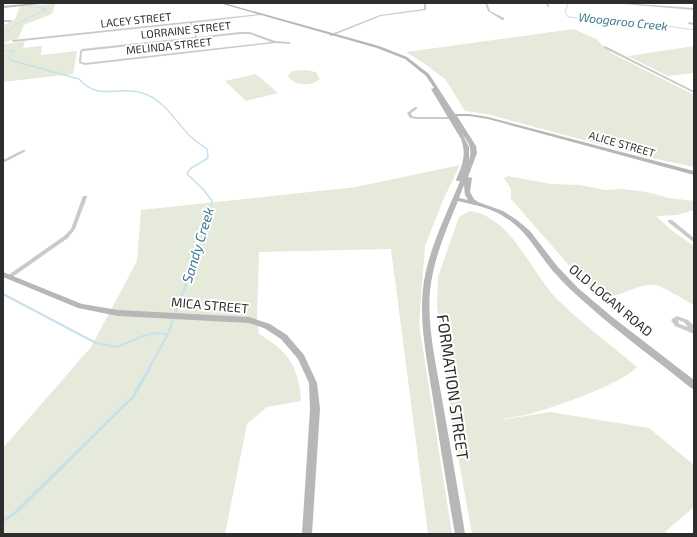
<svg xmlns="http://www.w3.org/2000/svg" width="697" height="537" font-family="'Exo 2',sans-serif">
	<style>
		.green { fill: #e5eada }
		.lines { fill: none; stroke-linecap: round; stroke-linejoin: round }
		.stream-far3 { stroke: #c6e1eb; stroke-width: 1 }
		.stream-far2 { stroke: #c6e1eb; stroke-width: 1.5 }
		.stream-far1 { stroke: #c6e1eb; stroke-width: 2 }
		.stream { stroke: #c6e1eb; stroke-width: 3 }
		.street { fill: #cacaca; fill-rule: evenodd }
		.secondary { fill: #b7b7b7; fill-rule: evenodd }
		.labels { text-anchor: middle; stroke-width: 4; stroke-linejoin: round; paint-order: stroke }
		.far-street-label { font-size: 11px; fill: #2d2d2d; stroke: #fff }
		.far-water-label { font-size: 12px; font-style: italic; fill: #3c798e; stroke: #fff }
		.street-label { font-size: 13px; fill: #2d2d2d; stroke: #fff }
		.water-label { font-size: 14px; font-style: italic; fill: #3c798e; stroke: #fff }
		.near-street-label { font-size: 16px; fill: #2d2d2d; stroke: #fff }
	</style>
	<rect width="100%" height="100%" fill="#fff"/>
	<g class="green">
		<polygon points="55,4 52,14 24,25 18,39 4,42 6,44 25,41 23,48 42,46 41,55 77,51 73,74 3,82 3,26 15,19 20,6"/>
		<polygon points="574,29 596,39 611,53 694,95 694,167 647,157 487,114 465,111 445,79 422,62 406,52"/>
		<polygon points="694,46 694,73 668,76 628,56"/>
		<path d="M304 70 316 72 320 79C312 87 294 86 288 76L292 71Z"/>
		<polygon points="256,74 278,93 246,101 225,81"/>
		<path d="M460 165 444 198 425 246 419 324 452 534H428L391 249 259 252 257 317 259 334C288 351 299 367 301 401L267 407 247 424 225 534H3V448L91 347 137 261 141 210 356 187Z"/>
		<path d="M508 176 551 184 580 185 605 190 622 189 647 192 669 198 694 201V210L677 215 656 216 671 230 694 246V305C686 301 663 286 655 285 635 282 615 304 594 294L511 199V189L504 178Z"/>
		<path d="M470 211C512 217 530 272 558 300 582 324 611 345 637 367 620 385 550 409 525 415 517 417 508 417 501 420L550 412 649 428 694 465V507L666 531V534H472L453 428 437 306 438 277 459 217Z"/>
	</g>
	<g class="lines">
		<g class="stream-far3">
			<polyline points="568,3 565,12 568,17 606,21 635,21 694,30"/>
			<polyline points="652,3 665,3"/>
			<polyline points="3,38 16,24 47,9 28,6"/>
			<polyline points="3,51 15,51 8,58 11,61"/>
		</g>
		<path class="stream-far2" d="M10 60 79 79C99 102 118 85 142 93 164 99 175 121 190 136 195 141 201 145 207 149L208 158 190 169 187 174 203 189 212 201 201 240"/>
		<g class="stream-far1">
			<polyline points="3,294 96,343 117,347 143,336 156,333 168,334"/>
			<polyline points="148,370 168,334 202,239"/>
		</g>
		<polyline class="stream" points="3,521 15,513 133,397 149,369"/>
		<g class="street">
			<polygon points="424,3 426,3 426,10 381,16 331,36 329,35 380,15 424,9"/>
			<polygon points="485,3 487,3 490,11 504,18 504,20 502,20 488,11"/>
			<polygon points="545,3 547,3 550,7 548,7"/>
			<polygon points="624,3 694,8 694,10 623,4"/>
			<path d="M260 14 261 15 192 23 197 37 240 32H250L275 41 289 42H290V44L275 43 85 65 79 63 80 51 82 49 195 37 190 23 13 42 12 41 13 40ZM240 34H250L271 42 85 63 81 62 82 51H84Z"/>
			<polygon points="3,20 11,20 12,21 11,22 3,22"/>
			<polygon points="689,22 694,23 694,25 688,24"/>
			<polygon points="605,46 694,91 694,93 604,48 604,46"/>
			<polygon points="415,107 418,108 411,113 412,116 416,117 450,117 452,118 450,119 416,119 410,118 407,113"/>
			<polygon points="23,150 24,150 26,151 3,163 3,160"/>
			<polygon points="83,196 87,196 87,197 75,229 68,238 11,278 7,278 6,277 7,276 64,236 71,229"/>
			<polygon points="668,220 672,220 694,238 694,241 692,241 668,222"/>
			<path d="M677 316 688 320 694 326V334L675 326 671 320 672 319ZM678 320 684 322 688 327 679 324Z"/>
		</g>
		<g class="secondary">
			<polygon points="37,3 50,3 3,8 3,6"/>
			<path d="M219 3H224L379 46 407 57 429 74 455 114H469L488 117 694 171V175L488 119 469 116H457L476 146 477 153 468 177 472 178 470 192 474 199 478 202 503 211 517 220 530 231 557 266 578 288 611 316 694 380V389L691 388C657 360 621 335 589 306 576 295 563 283 552 270 537 252 527 231 506 218 492 208 475 205 458 201 446 230 433 260 430 291 427 327 436 364 442 399 450 444 458 489 465 534H455C447 489 440 444 433 399 427 360 418 320 424 281 430 246 447 213 460 181H457L456 180C462 165 467 156 461 139L431 89 434 88 426 76 405 59 377 48ZM462 133C468 143 473 147 469 160V147ZM464 185 465 195 468 200 459 198Z"/>
			<polygon points="3,272 82,304 118,310 249,317 270,324 287,335 304,355 317,383 320,409 312,534 302,534 310,409 309,383 298,359 281,339 264,328 249,323 118,316 78,308 3,277"/>
		</g>
	</g>
	<g class="labels">
		<g class="far-street-label">
			<text transform="translate(136 20) rotate(-6)" y="4">LACEY STREET</text>
			<text transform="translate(186 30) rotate(-6)" y="4">LORRAINE STREET</text>
			<text transform="translate(169 46) rotate(-6)" y="4">MELINDA STREET</text>
			<text transform="translate(622 144) rotate(16)" y="4">ALICE STREET</text>
		</g>
		<g class="far-water-label">
			<text transform="translate(623 22) rotate(6)" y="4">Woogaroo Creek</text>
		</g>
		<g class="street-label">
			<text transform="translate(611 300) rotate(40)" y="5">OLD LOGAN ROAD</text>
			<text transform="translate(210 305) rotate(5)" y="5">MICA STREET</text>
		</g>
		<g class="water-label">
			<text transform="translate(198 245) rotate(-73)" y="5">Sandy Creek</text>
		</g>
		<g class="near-street-label">
			<text transform="translate(453 387) rotate(82)" y="6">FORMATION STREET</text>
		</g>
	</g>
	<rect width="697" height="537" fill="none" stroke="#2d2d2d" stroke-width="8"/>
</svg>
